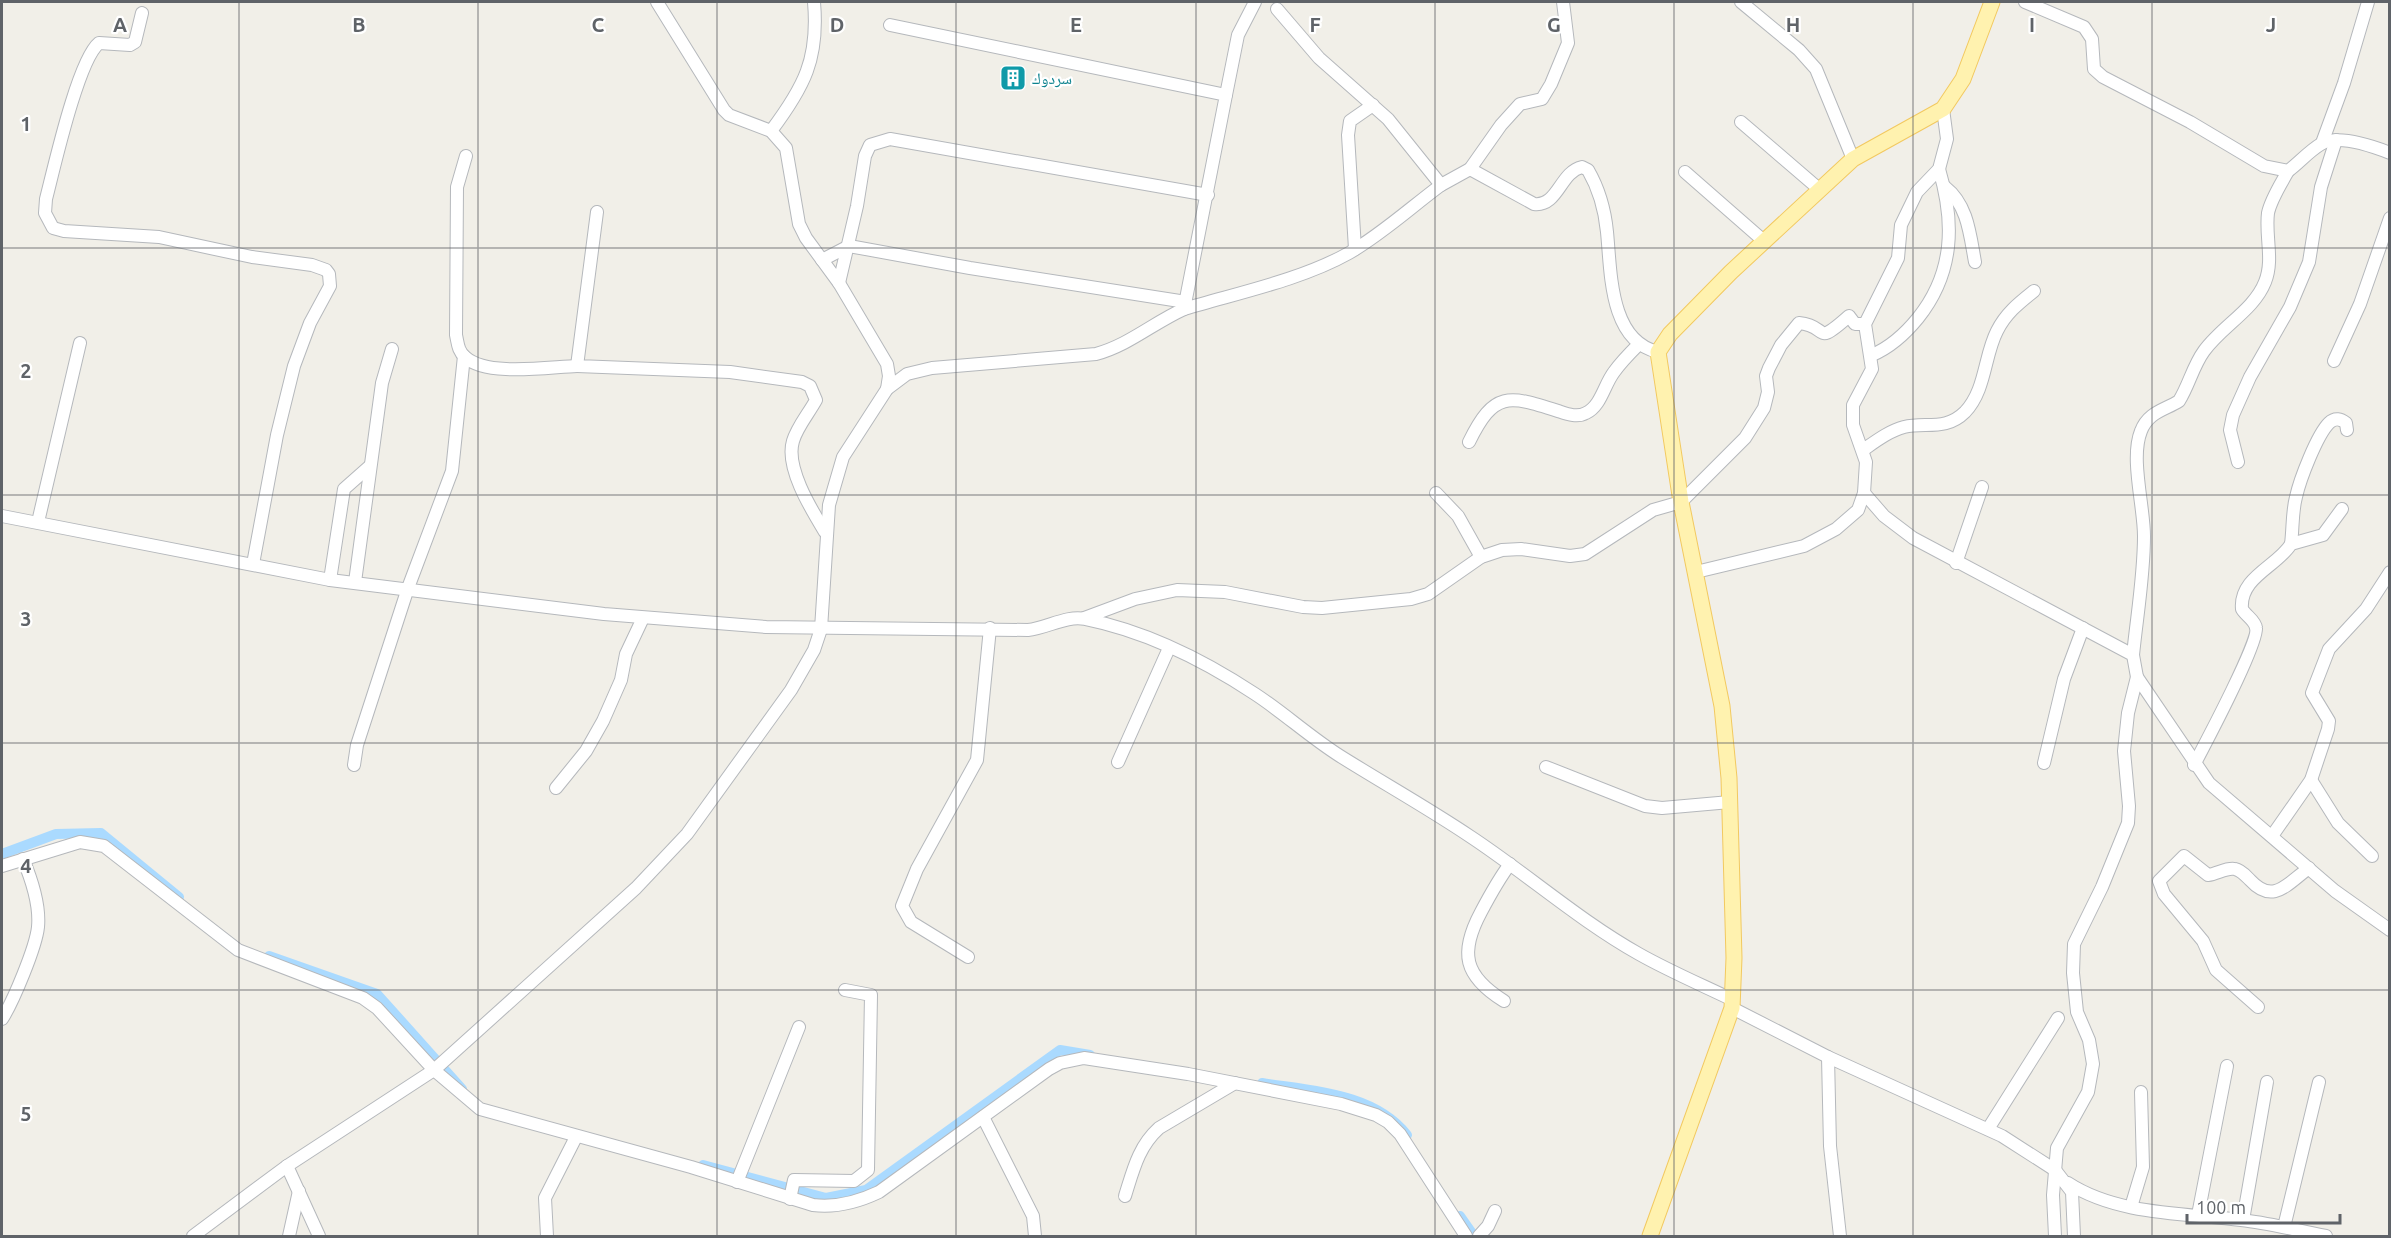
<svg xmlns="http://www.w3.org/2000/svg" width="2391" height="1238" font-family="Ubuntu,'Noto Naskh Arabic',sans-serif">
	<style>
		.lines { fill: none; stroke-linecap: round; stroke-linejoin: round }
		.canal { stroke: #aadaff; stroke-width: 10 }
		.minor-casing { stroke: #b5b8bc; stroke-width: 14 }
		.major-casing { stroke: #f2c960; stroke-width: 17 }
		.minor { stroke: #fff; stroke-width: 12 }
		.major { stroke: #fff2af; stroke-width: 15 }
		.grid { fill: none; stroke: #5f6368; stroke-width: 1.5; stroke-opacity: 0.55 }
		.labels { text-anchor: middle; stroke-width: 4.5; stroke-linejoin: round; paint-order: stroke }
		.culture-label { font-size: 16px; fill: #0d838f; stroke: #fff; text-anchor: start }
		.grid-label { font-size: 20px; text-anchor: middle; font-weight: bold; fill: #5f6368; stroke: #fff; stroke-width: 4.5; stroke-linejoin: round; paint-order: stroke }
	</style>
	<rect width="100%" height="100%" fill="#f1efe8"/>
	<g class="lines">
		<g class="canal">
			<polyline points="2,854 56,834 101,833 179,897"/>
			<polyline points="269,956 377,994 462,1089"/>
			<path d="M1262 1083C1312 1091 1374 1093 1407 1135"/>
			<polyline points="703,1165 826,1198 866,1190 1060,1050 1090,1055"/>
			<polyline points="1460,1216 1474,1236"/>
		</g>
		<defs>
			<g id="minor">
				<polyline points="657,2 724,110 729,115 771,131 786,148 799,224 806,238 839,283 887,364 889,376 887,389"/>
				<polyline points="1741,2 1799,50 1816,69 1853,159"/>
				<path d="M2025 2 2084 27 2092 39 2094 69 2103 77 2190 122 2264 166 2288 171C2299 163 2309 151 2321 144 2338 134 2372 146 2390 153"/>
				<path d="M1277 9 1319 58 1388 119 1441 185 1470 169 1534 204C1558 207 1560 172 1582 167L1588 170C1599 189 1605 211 1607 232 1611 271 1609 341 1658 352"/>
				<path d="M142 13 135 42 130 45 99 43C78 60 54 168 46 199L45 213 53 228 64 231 159 237 252 257 312 265 326 270 329 274 330 286 310 323 294 366 277 435 253 564"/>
				<polyline points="1226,95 1238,35 1255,2"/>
				<polyline points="1741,122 1819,189"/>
				<path d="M771 131C804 87 819 59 814 2"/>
				<polyline points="2322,143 2344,83 2368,2"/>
				<path d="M466 156 457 187 456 335C458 344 458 351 465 357 487 377 548 367 577 366"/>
				<polyline points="1470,169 1501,125 1520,104 1542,99 1551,84 1568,43 1563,2"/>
				<polyline points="1685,172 1765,242"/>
				<path d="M1945 187C1968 205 1970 235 1975 262"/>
				<path d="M597 212 577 366 730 372 802 382 810 386 816 400C809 413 797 427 793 441 785 467 811 509 825 532"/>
				<polyline points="1355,249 1348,135 1350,121 1373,105"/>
				<polyline points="822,260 849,246 970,268 1186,302"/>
				<polyline points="839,283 857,206 865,156 870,145 890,139 1208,195"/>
				<path d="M1184 309C1237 293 1301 280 1349 253 1382 234 1410 208 1441 185"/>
				<path d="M1872 355C1891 347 1905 334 1918 318 1954 273 1955 223 1939 169"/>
				<polyline points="2334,361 2360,304 2390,218"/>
				<path d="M1469 442C1494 391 1508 395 1558 411 1567 414 1577 418 1586 413 1601 406 1604 385 1614 372 1621 362 1630 353 1639 344"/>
				<path d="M1863 450C1876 441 1889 431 1904 427 1926 422 1946 431 1965 412 1986 390 1984 356 1997 331 2006 313 2019 303 2034 291"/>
				<polyline points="2238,462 2230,430 2233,415 2250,377 2290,307 2309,262 2321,187 2336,140"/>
				<polyline points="1436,493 1458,516 1481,557"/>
				<polyline points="1864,493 1884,516 1913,538 2133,655 2137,677"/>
				<path d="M2 516 330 580 604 614 766 627 1028 630C1047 628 1067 615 1085 619 1145 631 1205 661 1255 694 1284 713 1310 737 1340 756 1383 783 1428 808 1471 837 1527 874 1580 921 1639 954 1669 971 1702 985 1733 1000"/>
				<polyline points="38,522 80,343"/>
				<path d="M2291 544C2293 529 2292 512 2296 497 2300 479 2317 435 2329 423 2335 417 2341 419 2346 423L2347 430"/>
				<polyline points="1956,563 1982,487"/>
				<polyline points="1696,572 1804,546 1836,529 1858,510 1864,493 1866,462 1853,425 1853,405 1872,369 1865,324 1898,258 1901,225 1917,192 1939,169 1947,139 1943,109"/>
				<polyline points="330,580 344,489 370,466"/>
				<polyline points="355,582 382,383 392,349"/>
				<path d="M1084 618 1135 599 1177 590 1225 592 1303 607 1322 608 1411 599 1428 594 1481 557 1502 550 1521 549 1570 556 1585 554 1653 510 1681 502 1745 438 1764 408 1768 392 1766 376 1769 368 1781 345 1799 323C1830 326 1813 348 1849 316L1855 324H1865"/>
				<path d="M2133 655C2137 615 2144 576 2144 536 2144 506 2130 458 2141 431 2148 412 2165 410 2179 401 2189 385 2193 366 2204 351 2222 326 2254 310 2265 282 2274 260 2265 236 2268 213 2271 199 2281 184 2288 171"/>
				<polyline points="1118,762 1169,648"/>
				<polyline points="2044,763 2064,679 2083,628"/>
				<polyline points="354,765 357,745 408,588 452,471 464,356"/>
				<path d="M2194 765C2204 746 2260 641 2256 628 2255 620 2246 616 2242 609 2239 577 2278 566 2291 544L2323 535 2342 509"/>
				<polyline points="1546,767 1645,806 1662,808 1730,802"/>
				<polyline points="2311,780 2338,823 2372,856"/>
				<polyline points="556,788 586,751 603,721 621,680 626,654 643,618"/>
				<polyline points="2272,836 2311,780 2328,729 2329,721 2312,693 2329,649 2366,609 2390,572"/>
				<path d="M2 866 80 842 104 846 238 950 363 998 377 1008 434 1070 480 1109 691 1167 813 1205C837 1208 858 1202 879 1192L1049 1069 1060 1063 1084 1058 1188 1074 1341 1104 1376 1115 1388 1122 1400 1134 1466 1236"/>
				<polyline points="968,957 911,922 902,906 917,869 977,760 990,628"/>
				<path d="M1504 1001C1464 976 1459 953 1481 912 1490 895 1498 880 1510 864"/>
				<path d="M2258 1007 2216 970 2203 941 2164 894 2159 881 2184 856 2208 875C2217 874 2227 867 2235 869 2241 870 2246 876 2250 880 2273 905 2287 884 2309 868"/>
				<polyline points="1732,1008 1828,1057 2002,1136 2055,1170 2072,1192 2074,1236"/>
				<path d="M2 1019C13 1002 36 947 38 927 40 906 31 878 23 859"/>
				<polyline points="1828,1057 1830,1146 1840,1236"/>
				<polyline points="983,1117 1033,1216 1035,1236"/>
				<polyline points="1988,1129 2058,1018"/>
				<polyline points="287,1166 319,1236"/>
				<polyline points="737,1182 799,1027"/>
				<path d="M2068 1183C2117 1215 2184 1213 2241 1220 2270 1223 2298 1231 2326 1236"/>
				<path d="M1125 1196C1133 1171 1138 1147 1159 1128L1235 1083"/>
				<polyline points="790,1199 794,1180 854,1181 868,1170 871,995 845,990"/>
				<polyline points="2131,1207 2143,1167 2141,1092"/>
				<polyline points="2198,1215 2227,1066"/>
				<polyline points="2243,1220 2267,1082"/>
				<polyline points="2284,1227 2319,1082"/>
				<path d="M193 1236 287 1166 434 1070 636 888 687 834 791 690 814 650 821 629 829 505 843 457 887 389 907 374 932 368 1096 354C1129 345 1153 323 1184 309L1226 95 890 25"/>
				<polyline points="289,1236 299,1191"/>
				<polyline points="547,1236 545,1198 576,1137"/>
				<polyline points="1479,1236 1488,1226 1495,1211"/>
				<polyline points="2055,1236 2053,1195 2057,1148 2088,1092 2093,1064 2089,1040 2077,1012 2073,973 2074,944 2102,887 2128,823 2129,806 2124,751 2128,713 2137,677 2209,783 2335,891 2390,930"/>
			</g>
			<polyline id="major" points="1650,1236 1732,1008 1734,958 1729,778 1722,706 1681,502 1658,352 1670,334 1731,272 1853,159 1943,109 1963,79 1992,2"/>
		</defs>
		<use href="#minor" class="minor-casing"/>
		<use href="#major" class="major-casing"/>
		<use href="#minor" class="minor"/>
		<use href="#major" class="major"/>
	</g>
	<path class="grid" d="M239 2V1236M478 2V1236M717 2V1236M956 2V1236M1196 2V1236M1435 2V1236M1674 2V1236M1913 2V1236M2152 2V1236M2 248H2390M2 495H2390M2 743H2390M2 990H2390"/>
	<defs>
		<symbol id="building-square" viewBox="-11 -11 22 22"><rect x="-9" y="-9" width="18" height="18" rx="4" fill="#0f9aa8" stroke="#fff"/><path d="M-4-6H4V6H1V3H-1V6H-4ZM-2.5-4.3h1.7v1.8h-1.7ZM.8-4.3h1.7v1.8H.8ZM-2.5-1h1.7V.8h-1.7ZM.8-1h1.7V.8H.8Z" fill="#fff"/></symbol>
	</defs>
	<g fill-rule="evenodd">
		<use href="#building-square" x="998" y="63" width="30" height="30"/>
	</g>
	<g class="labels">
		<g class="culture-label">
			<text x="1032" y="84">سردوك</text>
		</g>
	</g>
	<g class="grid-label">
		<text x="120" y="32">A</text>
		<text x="359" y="32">B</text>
		<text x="598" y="32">C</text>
		<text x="837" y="32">D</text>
		<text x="1076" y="32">E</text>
		<text x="1315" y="32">F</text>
		<text x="1554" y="32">G</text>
		<text x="1793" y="32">H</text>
		<text x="2032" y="32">I</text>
		<text x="2271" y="32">J</text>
		<text x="26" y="131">1</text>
		<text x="26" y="378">2</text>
		<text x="26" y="626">3</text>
		<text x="26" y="873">4</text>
		<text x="26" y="1121">5</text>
	</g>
	<rect width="2391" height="1238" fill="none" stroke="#5f6368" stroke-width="6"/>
	<path d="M2187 1214v9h153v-9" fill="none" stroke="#5f6368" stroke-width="3"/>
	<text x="2196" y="1214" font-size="18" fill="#5f6368" stroke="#ffffff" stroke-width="4.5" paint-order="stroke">100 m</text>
</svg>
